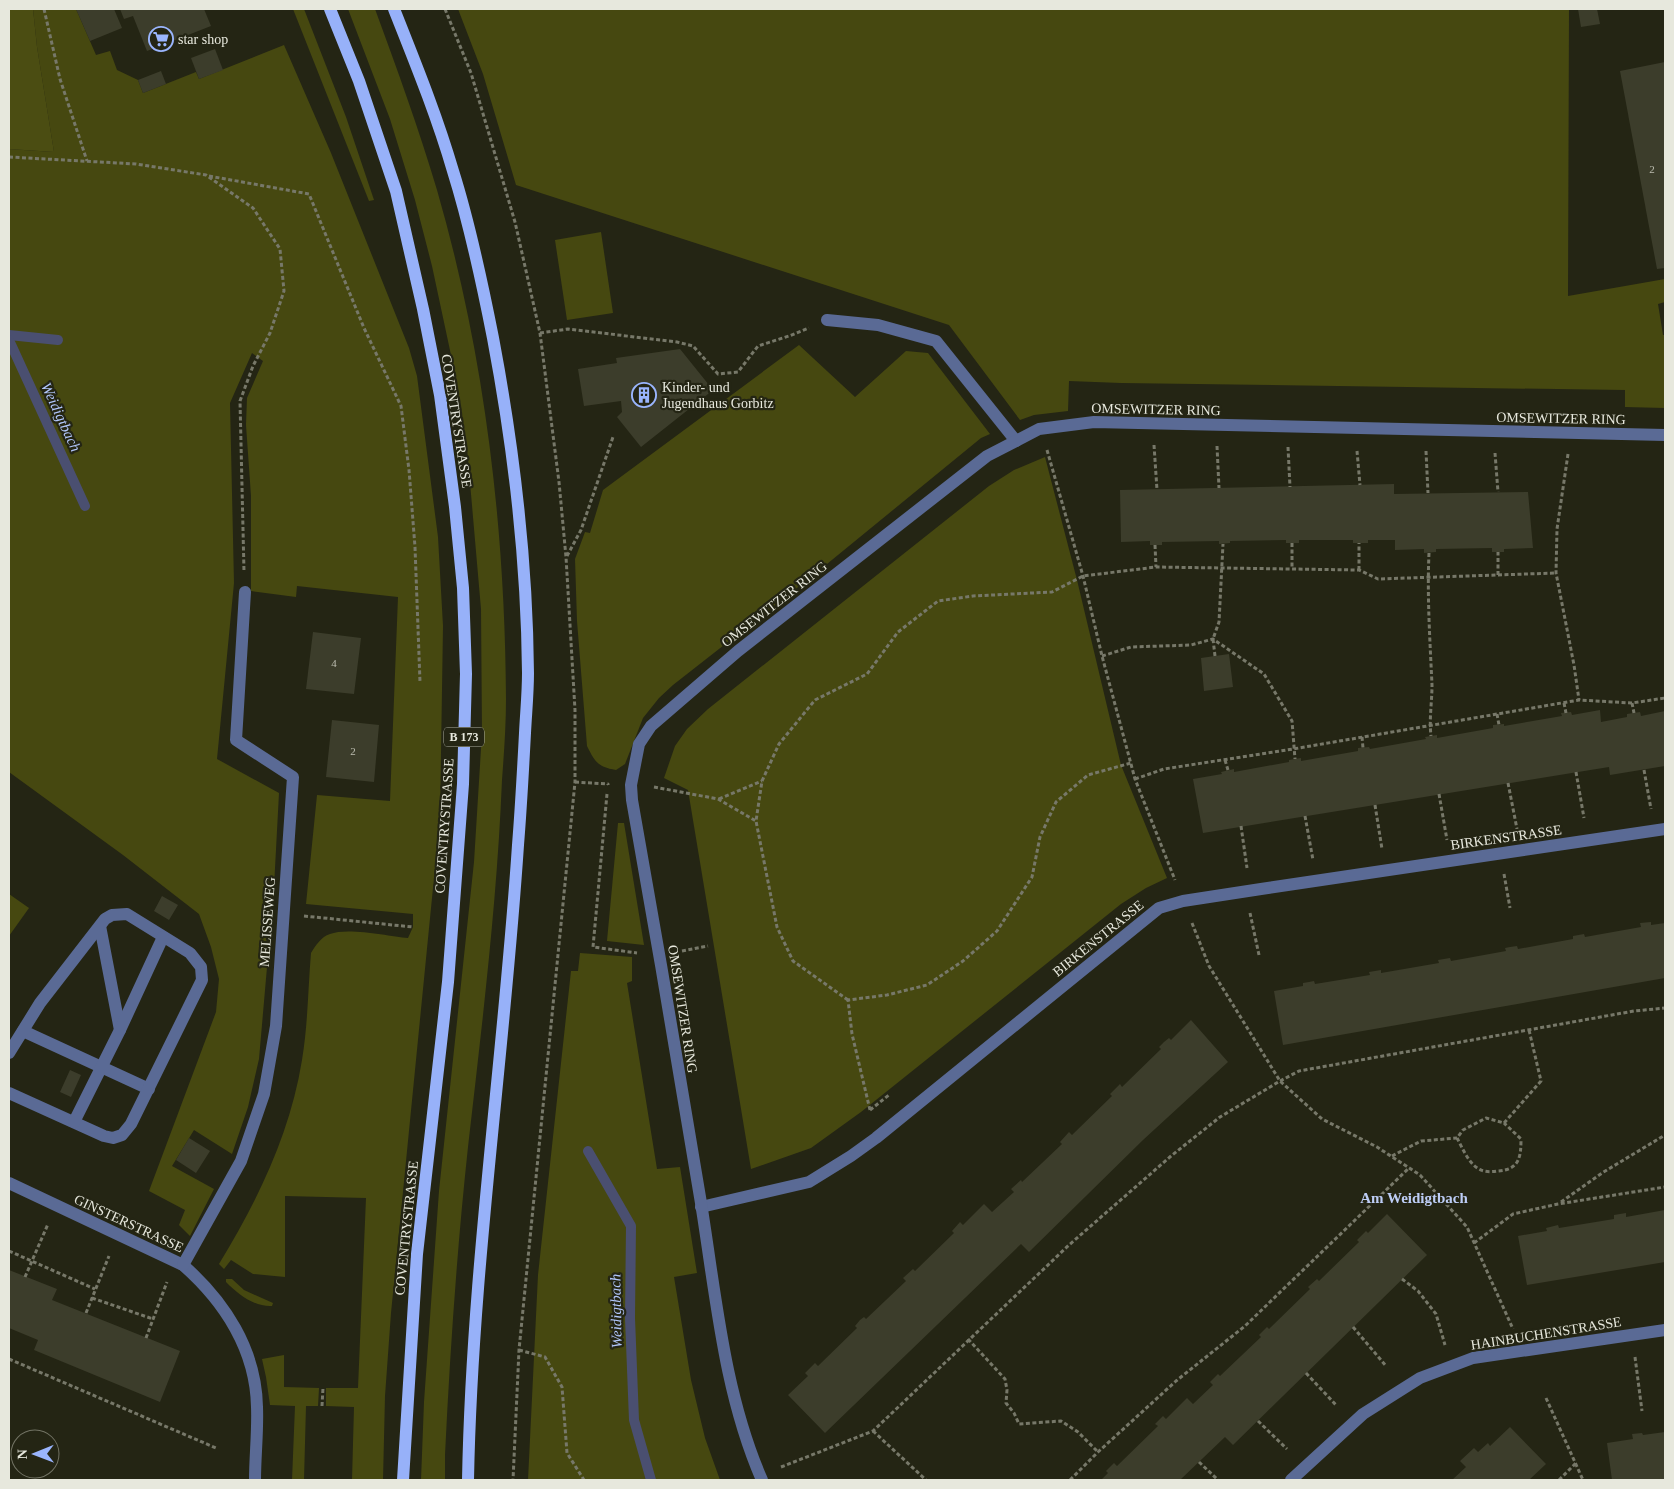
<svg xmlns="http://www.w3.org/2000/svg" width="1674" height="1489" font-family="'Times New Roman',serif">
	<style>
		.green { fill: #464810 }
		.forest { fill: #4b4d12 }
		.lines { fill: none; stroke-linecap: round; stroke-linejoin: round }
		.stream { stroke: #4a4f70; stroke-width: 10 }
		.building { fill: #3c3d2b }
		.path { stroke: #777869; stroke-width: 3; stroke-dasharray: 4 2.5; stroke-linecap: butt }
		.minor { stroke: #5a6a95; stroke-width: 12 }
		.major { stroke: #97b1f9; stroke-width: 12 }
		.labels { text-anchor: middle; stroke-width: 4.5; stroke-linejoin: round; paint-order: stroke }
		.number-label { font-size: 11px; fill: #bcbdb0 }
		.shield { fill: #242514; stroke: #acaea1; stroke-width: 1 }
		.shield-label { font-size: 12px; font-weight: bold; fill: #e7e8dd }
		.poi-label { font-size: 14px; fill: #e7e8dd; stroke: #242514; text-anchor: start }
		.street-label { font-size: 14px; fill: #e7e8dd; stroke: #242514 }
		.water-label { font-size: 15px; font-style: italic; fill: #b1c6fa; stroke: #242514 }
		.neighbourhood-label { font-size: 15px; font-weight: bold; fill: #bdcdf6; stroke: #242514 }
	</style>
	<rect width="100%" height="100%" fill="#242514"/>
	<g class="green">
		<path d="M33 9H76L96 55 110 51 117 70 138 80 143 93 196 72 199 79 284 45 331 153 409 348 417 376 438 537 443 626 440 817 391 1313 385 1396 383 1480H352L354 1407 326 1406V1388H358L366 1198 285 1196V1277L253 1274 231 1260 224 1269 219 1264C258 1200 290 1134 302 1060 308 1024 308 988 311 953 316 945 321 937 330 934 347 927 389 936 408 938L413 927V914L306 904 317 795 390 801 398 597 297 586 296 597 251 591V496L246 425 247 398 263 361 252 353 230 403 234 583 217 759 279 793 274 887 259 1059 248 1107 232 1154 194 1130 172 1166 214 1189 190 1236 179 1225 185 1210 149 1191 216 1012 219 979 211 947 199 914 123 855 9 772V149L54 152 37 47Z"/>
		<polygon points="293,9 304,9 346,117 374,200 369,201"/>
		<path d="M348 9H375C397 69 419 129 437 190 485 356 505 527 506 699 506 726 504 753 502 780 497 903 482 1025 468 1147 457 1249 450 1352 445 1455V1480H421L424 1402 439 1191 474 862 482 733 481 609 467 448 451 355 432 266 415 200 390 119Z"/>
		<polygon points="458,9 1569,9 1568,296 1665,279 1665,302 1658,304 1663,335 1665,335 1665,408 1625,407 1625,390 1121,383 1069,381 1068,411 1034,415 1020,420 949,325 516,185 483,74"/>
		<polygon points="601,232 613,313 567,320 555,240"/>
		<path d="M799 345 855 397 906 351 928 353 990 434 981 438 816 573 673 685 659 698 643 718 625 764 616 770C598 767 595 762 587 746L577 621 575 559 585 532 590 533 603 490Z"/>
		<polygon points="1045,457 1077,580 1121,765 1167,878 1146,888 1121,904 861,1112 811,1148 751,1169 688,790 664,778 675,746 687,729 708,709 989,486 1014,470"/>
		<polygon points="618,823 624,823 644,945 607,941"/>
		<polygon points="9,894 29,908 9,936"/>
		<polygon points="580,953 632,957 632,981 627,983 657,1169 680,1167 697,1273 674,1277 691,1380 705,1438 720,1480 528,1480 538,1275 571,971 578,971"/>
		<path d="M226 1279H232L244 1290 273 1303 272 1306C254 1307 238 1294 226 1282Z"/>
		<polygon points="284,1355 284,1387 319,1388 318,1406 306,1406 304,1480 292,1480 295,1406 270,1405 266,1377 262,1359"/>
	</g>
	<polygon class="forest" points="9,9 33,9 37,47 54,152 9,149"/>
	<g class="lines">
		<g class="stream">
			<polyline points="9,335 58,340"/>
			<polyline points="9,340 85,506"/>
			<polyline points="588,1151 631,1226 630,1318 634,1420 651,1480"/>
		</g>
	</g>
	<g class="building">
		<polygon points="76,9 114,9 122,28 90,41"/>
		<polygon points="120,9 204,9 211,26 147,51 133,16 124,19"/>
		<polygon points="1578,9 1597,9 1600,24 1581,27"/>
		<polygon points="215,49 223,70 199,79 191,58"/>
		<polygon points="1665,62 1665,268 1657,269 1620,71"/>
		<polygon points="161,71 166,84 143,93 138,80"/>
		<polygon points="680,349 713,390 641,447 617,417 622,412 621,401 584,406 578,369 617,363 616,358"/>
		<polygon points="1394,484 1394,494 1528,492 1533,548 1504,549 1504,552 1492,552 1492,548 1436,549 1436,552 1424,553 1424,549 1395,550 1395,540 1368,540 1368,543 1353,543 1353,540 1299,540 1299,543 1286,543 1286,540 1230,541 1230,543 1219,544 1219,541 1162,542 1162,545 1150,545 1150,541 1121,542 1120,490"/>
		<polygon points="313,632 361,638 354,694 306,689"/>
		<polygon points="1229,654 1233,687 1204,691 1201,658"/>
		<polygon points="1600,710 1601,722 1627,717 1627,714 1640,712 1641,716 1665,711 1665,766 1610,775 1609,767 1203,833 1193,779 1222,774 1221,772 1234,769 1234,772 1289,762 1289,760 1301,758 1301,761 1358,751 1358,748 1369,747 1370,749 1426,739 1425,737 1437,735 1437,738 1493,728 1493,725 1504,724 1504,726 1562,716 1561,713 1571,712 1572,715"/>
		<polygon points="332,720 379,725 374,782 326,777"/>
		<polygon points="162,896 178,905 169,920 154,911"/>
		<polygon points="1651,922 1651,925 1665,923 1665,978 1283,1045 1274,991 1303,986 1303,983 1309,982 1314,981 1315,984 1370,975 1369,972 1381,970 1381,973 1439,963 1438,960 1450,958 1451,961 1506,951 1505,948 1510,947 1517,946 1518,949 1573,939 1573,936 1584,934 1585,937 1641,927 1640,923"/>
		<polygon points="1191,1020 1228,1062 1143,1140 1029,1252 1021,1244 825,1433 788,1395 808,1376 805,1373 815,1363 818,1366 857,1328 855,1326 860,1320 864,1317 866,1319 906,1281 903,1278 913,1269 915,1271 954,1233 952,1231 960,1222 963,1225 984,1204 992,1212 1014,1192 1011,1189 1021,1180 1022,1182 1062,1144 1060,1142 1069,1132 1072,1135 1112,1096 1110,1094 1120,1084 1122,1087 1161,1049 1159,1047 1164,1042 1169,1038 1171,1040"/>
		<polygon points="70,1070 81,1075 71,1097 60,1092"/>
		<polygon points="189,1138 210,1151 196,1173 176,1160"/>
		<polygon points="1665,1210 1665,1262 1527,1285 1518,1236 1547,1231 1546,1228 1558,1225 1559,1228 1614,1219 1614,1215 1626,1213 1626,1217"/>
		<polygon points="1387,1214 1427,1255 1233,1445 1225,1437 1180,1480 1101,1480 1108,1473 1106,1471 1114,1463 1117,1466 1158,1426 1155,1424 1163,1416 1166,1419 1187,1398 1193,1404 1213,1385 1210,1382 1218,1374 1220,1376 1261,1337 1259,1335 1267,1327 1269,1329 1310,1289 1308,1287 1317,1279 1319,1281 1359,1242 1357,1240 1366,1231 1368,1233"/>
		<polygon points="9,1270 57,1289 52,1300 180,1351 160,1402 34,1350 38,1340 9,1328"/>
		<polygon points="1510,1427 1546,1464 1529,1480 1452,1480 1466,1467 1460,1461 1474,1448 1478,1452 1488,1443 1490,1446"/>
		<polygon points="1665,1432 1665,1480 1612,1480 1607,1443 1633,1439 1632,1434 1642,1433 1643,1435"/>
	</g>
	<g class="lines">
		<g class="path">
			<polyline points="44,9 60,79 87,161"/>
			<polyline points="445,9 471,73 515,222 540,333 559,482 566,557 575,710 575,782 519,1350 513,1480"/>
			<polyline points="9,157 136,164 206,175 253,208 280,249 284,291 270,333 253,366 240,401 244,572"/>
			<polyline points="209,176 309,194 364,328 401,406 409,470 415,547 420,682"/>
			<polyline points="540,333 568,329 677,342 693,346 718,374 738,372 758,346 789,336 809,328"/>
			<polyline points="1154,445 1157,490"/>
			<polyline points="1217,446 1219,488"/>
			<polyline points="1288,447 1290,487"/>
			<polyline points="1047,450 1083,576 1102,656 1135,779 1175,880"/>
			<polyline points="1357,451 1360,485"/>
			<polyline points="1426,451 1428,493"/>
			<polyline points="1495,453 1498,492"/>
			<polyline points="1568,454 1557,529 1556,573 1574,665 1579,700"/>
			<polyline points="1292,543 1292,569"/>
			<polyline points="1155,545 1156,567"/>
			<path d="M1429 553C1427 596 1430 641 1432 685 1432 702 1429 719 1431 736"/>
			<polyline points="567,556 581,530 613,437"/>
			<polyline points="1359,570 1359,543"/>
			<polyline points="1498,575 1498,552"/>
			<polyline points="1102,656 1131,647 1191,645 1213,639 1264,674 1292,721 1295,759"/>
			<polyline points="1215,656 1213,639 1219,622 1223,544"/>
			<polyline points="1564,703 1566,713"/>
			<polyline points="1632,703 1634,713"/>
			<polyline points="1497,714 1499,725"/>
			<polyline points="1362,737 1363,748"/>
			<polyline points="1225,760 1228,770"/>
			<polyline points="1644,770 1651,809"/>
			<polyline points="1576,772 1584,818"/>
			<polyline points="1135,779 1164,769 1293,749 1579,700 1632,703 1665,698"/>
			<polyline points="575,782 608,784 608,785"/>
			<polyline points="1508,783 1517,829"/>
			<polyline points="654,787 718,799 756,821"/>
			<polyline points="607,794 593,947 637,953"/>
			<polyline points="1439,794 1447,840"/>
			<polyline points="719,799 762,781"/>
			<polyline points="1375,805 1382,849"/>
			<polyline points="1305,816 1313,860"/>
			<polyline points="1241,826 1247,868"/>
			<polyline points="1504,874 1510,908"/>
			<polyline points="1250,913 1259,955"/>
			<polyline points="304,916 413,927"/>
			<polyline points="1192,923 1209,966 1280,1081 1322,1119 1377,1147 1420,1175 1467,1227 1513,1329"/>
			<polyline points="682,951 708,946"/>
			<polyline points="848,1000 793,961 777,927 756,821 762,781 779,744 815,700 867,674 898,632 938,601 973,596 1052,592 1083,576 1156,567 1359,570 1378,579 1556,573"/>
			<polyline points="870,1110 889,1095"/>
			<polyline points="870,1110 852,1034 848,1000 887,995 927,985 963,961 997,931 1032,877 1040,837 1056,802 1088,775 1131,763"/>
			<path d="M1457 1138C1463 1149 1469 1165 1481 1170 1485 1172 1492 1172 1497 1171 1519 1170 1521 1158 1521 1139L1504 1123"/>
			<polyline points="1392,1156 1421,1141 1457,1138 1463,1130 1486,1118 1504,1123 1541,1081 1529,1030"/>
			<polyline points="1561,1202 1602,1173 1665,1135"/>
			<polyline points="1474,1243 1513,1214 1558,1204 1665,1187"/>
			<polyline points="9,1251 95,1289"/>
			<polyline points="25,1277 48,1224"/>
			<polyline points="1402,1279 1418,1291 1436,1314 1445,1345"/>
			<polyline points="92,1298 153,1319"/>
			<polyline points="86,1313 109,1256"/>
			<polyline points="1353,1327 1386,1366"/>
			<polyline points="146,1338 167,1282"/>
			<polyline points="968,1339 1005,1379 1007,1390 1006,1403 1014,1413 1019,1424 1061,1421 1078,1432 1098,1452"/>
			<polyline points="519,1350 545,1357 562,1387 567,1453 584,1480"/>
			<polyline points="1635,1357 1642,1411"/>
			<polyline points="9,1359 216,1448"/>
			<polyline points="1306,1373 1336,1405"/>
			<polyline points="1546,1398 1583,1480"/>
			<polyline points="322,1406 323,1388"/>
			<polyline points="1258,1421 1287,1449"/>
			<polyline points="873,1431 926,1480"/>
			<polyline points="1199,1462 1218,1480"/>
			<polyline points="781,1467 873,1431 1069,1245 1171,1156 1220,1117 1280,1081 1299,1071 1634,1011 1665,1008"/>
			<polyline points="1070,1480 1098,1452 1176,1381 1245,1326 1409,1168"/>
			<polyline points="1559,1480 1576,1463"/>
		</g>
		<g class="minor">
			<polyline points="827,320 878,325 936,341 1016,441"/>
			<polyline points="100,926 120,1030"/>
			<polyline points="23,1031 149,1089"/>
			<polyline points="9,1053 40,1003 105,919 112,915 127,914 190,953 201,967 202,980 131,1124 122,1135 113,1138 104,1136 9,1093"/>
			<polyline points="74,1122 120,1030 163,937"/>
			<path d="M9 1183 183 1265C225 1302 256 1350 257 1407 258 1431 255 1456 255 1480"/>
			<polyline points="701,1207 809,1182 851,1156 876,1138 1159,908 1183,901 1261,889 1665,829"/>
			<polyline points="183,1265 241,1161 264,1094 276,1026 293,777 236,740 245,592"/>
			<path d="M762 1480C724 1393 716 1296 701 1203 679 1069 656 934 632 800L631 785 639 744 651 726 738 651 987 456 1039 429 1094 422 1665 435"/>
			<polyline points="1291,1480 1363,1414 1420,1378 1473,1358 1665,1330"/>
		</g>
		<g class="major">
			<polyline points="330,9 359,81 396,191 423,309 440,395 455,507 463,588 466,674 463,784 448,982 417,1254 403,1480"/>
			<path d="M394 9C415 62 437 116 453 171 470 225 482 282 493 338 514 449 527 561 528 673 528 693 526 713 525 733 523 771 521 808 518 845 504 1057 472 1268 468 1480"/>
		</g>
	</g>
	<defs>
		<symbol id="supermarket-ring" viewBox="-11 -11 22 22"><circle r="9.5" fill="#242514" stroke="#9ab5fd" stroke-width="1.5"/><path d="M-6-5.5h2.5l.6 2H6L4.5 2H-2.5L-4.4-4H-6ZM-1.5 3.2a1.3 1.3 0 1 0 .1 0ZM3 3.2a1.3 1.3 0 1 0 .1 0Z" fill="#9ab5fd"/></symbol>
		<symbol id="building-ring" viewBox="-11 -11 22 22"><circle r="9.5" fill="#242514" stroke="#9ab5fd" stroke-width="1.5"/><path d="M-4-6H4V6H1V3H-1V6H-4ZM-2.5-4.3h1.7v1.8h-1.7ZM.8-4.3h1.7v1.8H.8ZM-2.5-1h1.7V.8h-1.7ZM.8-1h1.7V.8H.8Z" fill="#9ab5fd"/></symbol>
	</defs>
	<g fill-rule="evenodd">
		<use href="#supermarket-ring" x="147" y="25" width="28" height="28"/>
		<use href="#building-ring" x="630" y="381" width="28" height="28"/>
	</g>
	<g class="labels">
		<g class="number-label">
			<text x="1652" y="173">2</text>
			<text x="334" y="667">4</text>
			<text x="353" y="755">2</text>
		</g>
		<rect class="shield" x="444" y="727.5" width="40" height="19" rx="4"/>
		<g class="shield-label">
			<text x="464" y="741">B 173</text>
		</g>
		<g class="poi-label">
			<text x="178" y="44">star shop</text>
			<text x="662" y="392">Kinder- und<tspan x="662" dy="16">Jugendhaus Gorbitz</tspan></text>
		</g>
		<g class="street-label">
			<text transform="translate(1156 409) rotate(1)" y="5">OMSEWITZER RING</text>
			<text transform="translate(1561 418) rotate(1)" y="5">OMSEWITZER RING</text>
			<text transform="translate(457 421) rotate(81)" y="5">COVENTRYSTRASSE</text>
			<text transform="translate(774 604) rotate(-38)" y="5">OMSEWITZER RING</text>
			<text transform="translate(444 826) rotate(-86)" y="5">COVENTRYSTRASSE</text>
			<text transform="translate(1506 837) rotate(-8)" y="5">BIRKENSTRASSE</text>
			<text transform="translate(267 922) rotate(-86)" y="5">MELISSEWEG</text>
			<text transform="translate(1098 938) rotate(-39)" y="5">BIRKENSTRASSE</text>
			<text transform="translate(683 1009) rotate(81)" y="5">OMSEWITZER RING</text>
			<text transform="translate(129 1223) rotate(25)" y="5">GINSTERSTRASSE</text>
			<text transform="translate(406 1228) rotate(-84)" y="5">COVENTRYSTRASSE</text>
			<text transform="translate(1546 1333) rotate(-9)" y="5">HAINBUCHENSTRASSE</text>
		</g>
		<g class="water-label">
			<text transform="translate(61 417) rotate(65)" y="5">Weidigtbach</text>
			<text transform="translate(616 1311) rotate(-91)" y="5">Weidigtbach</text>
		</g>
		<g class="neighbourhood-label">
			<text x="1414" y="1203">Am Weidigtbach</text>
		</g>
	</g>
	<rect width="1674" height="1489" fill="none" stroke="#e7e8dd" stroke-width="20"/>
	<g transform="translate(35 1454) rotate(269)"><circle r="24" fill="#242514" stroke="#727364"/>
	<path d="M0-4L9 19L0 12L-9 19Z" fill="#9ab5fd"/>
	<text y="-8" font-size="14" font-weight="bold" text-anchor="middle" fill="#e7e8dd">N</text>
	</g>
</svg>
